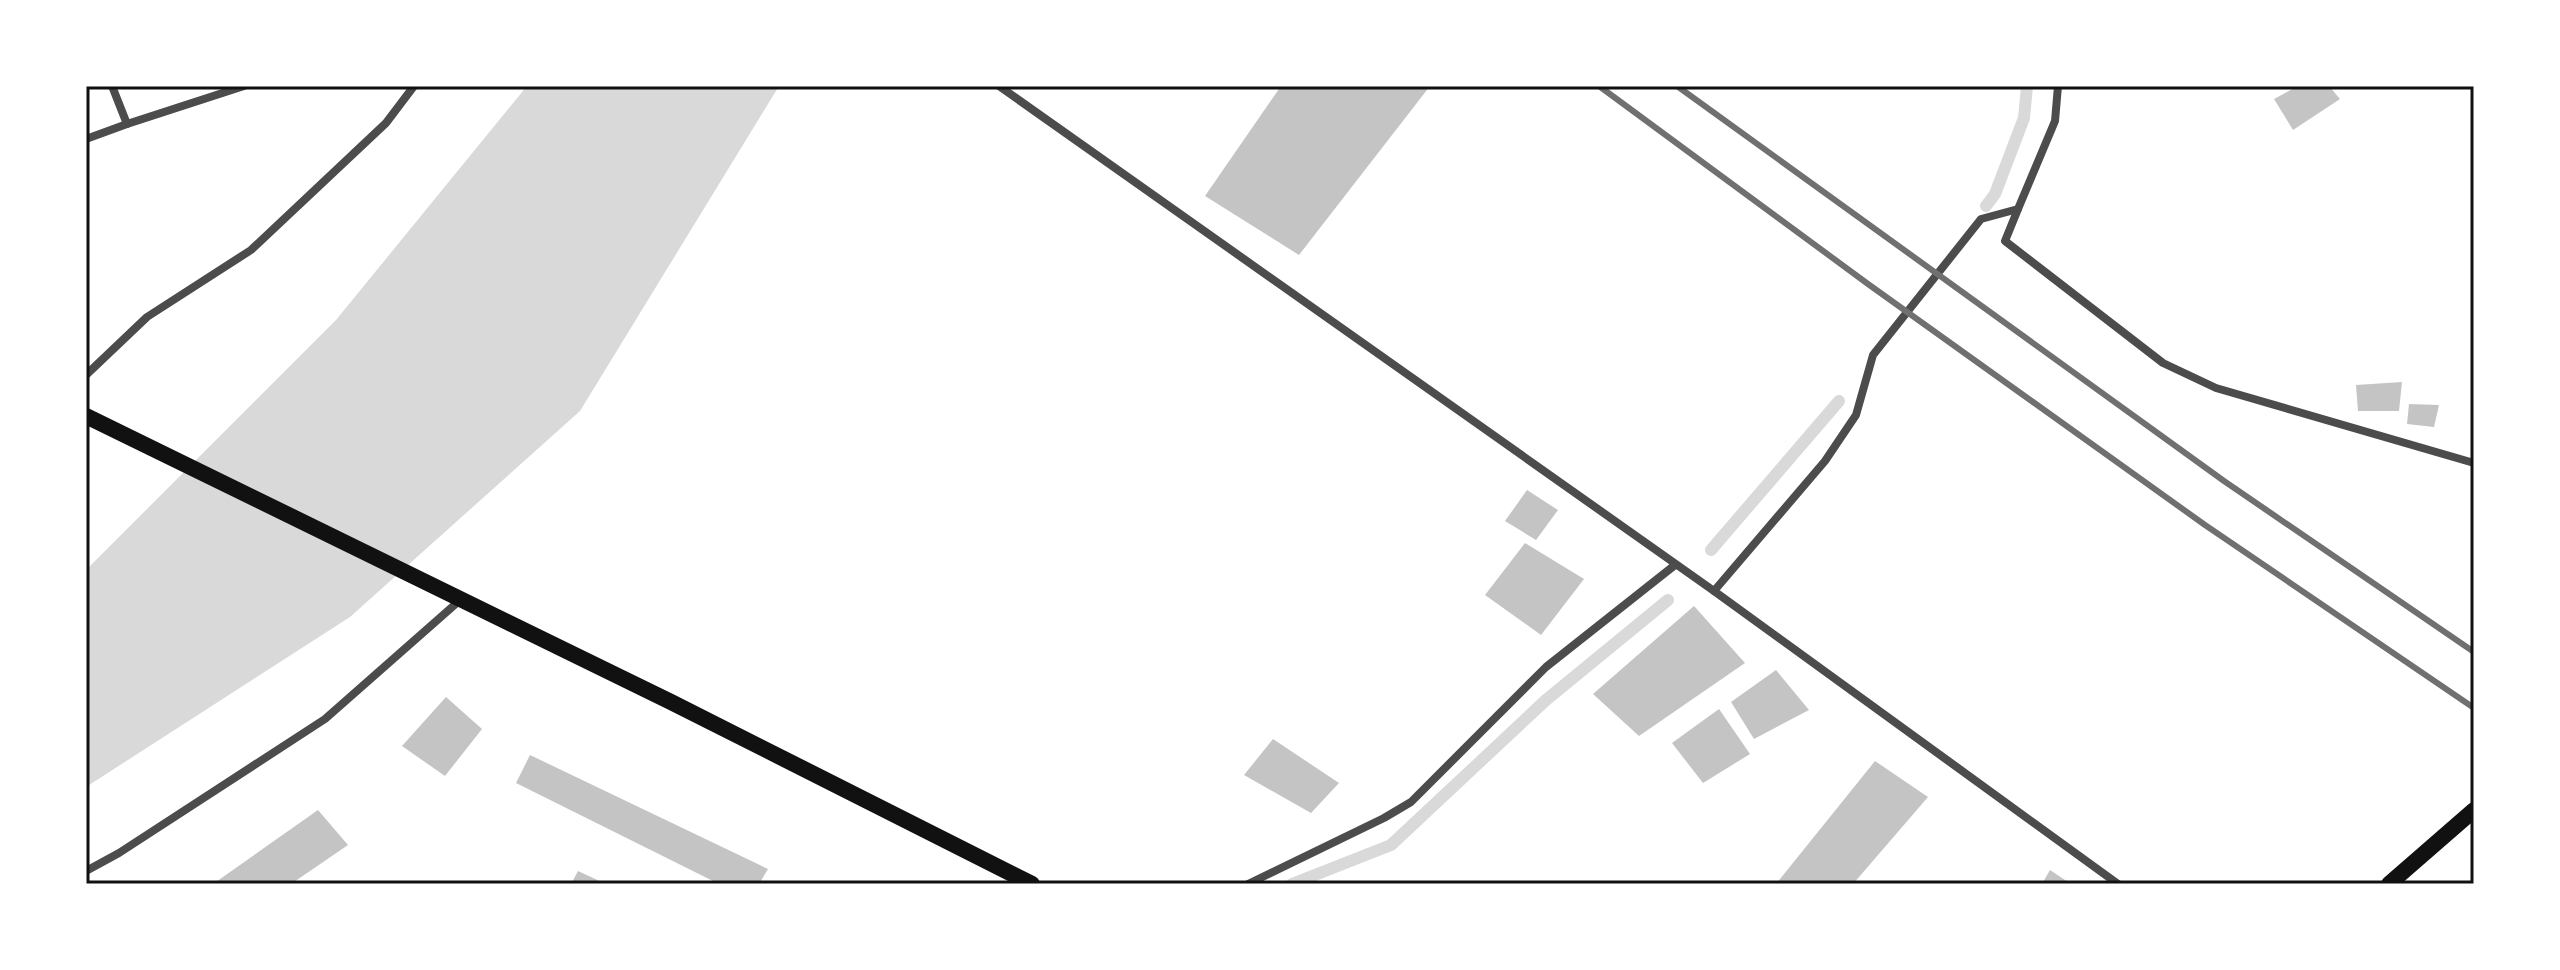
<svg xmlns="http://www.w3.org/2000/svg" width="2560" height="970" font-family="Ubuntu,sans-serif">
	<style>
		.water { fill: #d9d9d9 }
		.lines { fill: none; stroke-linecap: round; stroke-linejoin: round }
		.stream { stroke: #d9d9d9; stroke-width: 12 }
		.building { fill: #c4c4c4 }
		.minor { stroke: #4c4c4c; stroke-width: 8 }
		.secondary { stroke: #111; stroke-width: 16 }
		.rail { stroke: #707070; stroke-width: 6 }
		.neatline { fill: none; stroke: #111; stroke-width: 3 }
	</style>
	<rect width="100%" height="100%" fill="#fff"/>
	<polygon class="water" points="527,86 779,86 580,411 350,617 86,787 86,570 336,320"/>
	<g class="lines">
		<g class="stream">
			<polyline points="1986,206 1995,194 2024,118 2027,86"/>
			<polyline points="1711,550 1839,401"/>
			<polyline points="1292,884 1391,845 1546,700 1668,600"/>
		</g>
	</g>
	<g class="building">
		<polygon points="1281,86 1430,86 1299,255 1205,196"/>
		<polygon points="2298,86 2329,86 2340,99 2293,130 2274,99"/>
		<polygon points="2402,382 2399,411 2358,411 2356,385"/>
		<polygon points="2409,404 2439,405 2434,427 2407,424"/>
		<polygon points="1527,490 1558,510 1536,540 1505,521"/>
		<polygon points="1525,543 1584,579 1541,635 1485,595"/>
		<polygon points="1694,606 1745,663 1639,736 1593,694"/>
		<polygon points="1776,670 1809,710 1754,739 1731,702"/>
		<polygon points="446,697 482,729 445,776 402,746"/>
		<polygon points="1719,709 1750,754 1703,783 1672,743"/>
		<polygon points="1273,739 1339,783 1311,813 1244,775"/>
		<polygon points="530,755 768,869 759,884 719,884 516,783"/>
		<polygon points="1875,761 1928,797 1853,884 1776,884"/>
		<polygon points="318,810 348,845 291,884 213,884"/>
		<polygon points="2050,870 2071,884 2042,884"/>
		<polygon points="578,871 606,884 571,884"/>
	</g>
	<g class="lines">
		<g class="minor">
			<polyline points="999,86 1714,591"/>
			<polyline points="2058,86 2055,121 2018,209 1981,219 1873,355 1856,415 1825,461 1714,591 2118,884"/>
			<polyline points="127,124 244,86"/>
			<polyline points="86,139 127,124 112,86"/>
			<polyline points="2018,209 2005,241 2163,363 2216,388 2474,463"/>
			<polyline points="86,375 147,317 251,250 386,123 414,86"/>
			<polyline points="86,871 119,853 325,719 459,601"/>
			<polyline points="1248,884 1384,818 1411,802 1546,667 1675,565"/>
		</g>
		<g class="secondary">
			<polyline points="86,416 671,702 1032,884"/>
			<polyline points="2389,884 2474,810"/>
		</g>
		<g class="rail">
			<polyline points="1599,86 1868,284 2205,525 2474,708"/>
			<polyline points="1677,86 2224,481 2474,652"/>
		</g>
	</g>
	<rect width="2560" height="970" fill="none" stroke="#ffffff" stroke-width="176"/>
	<rect x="88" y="88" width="2384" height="794" class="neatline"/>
</svg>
